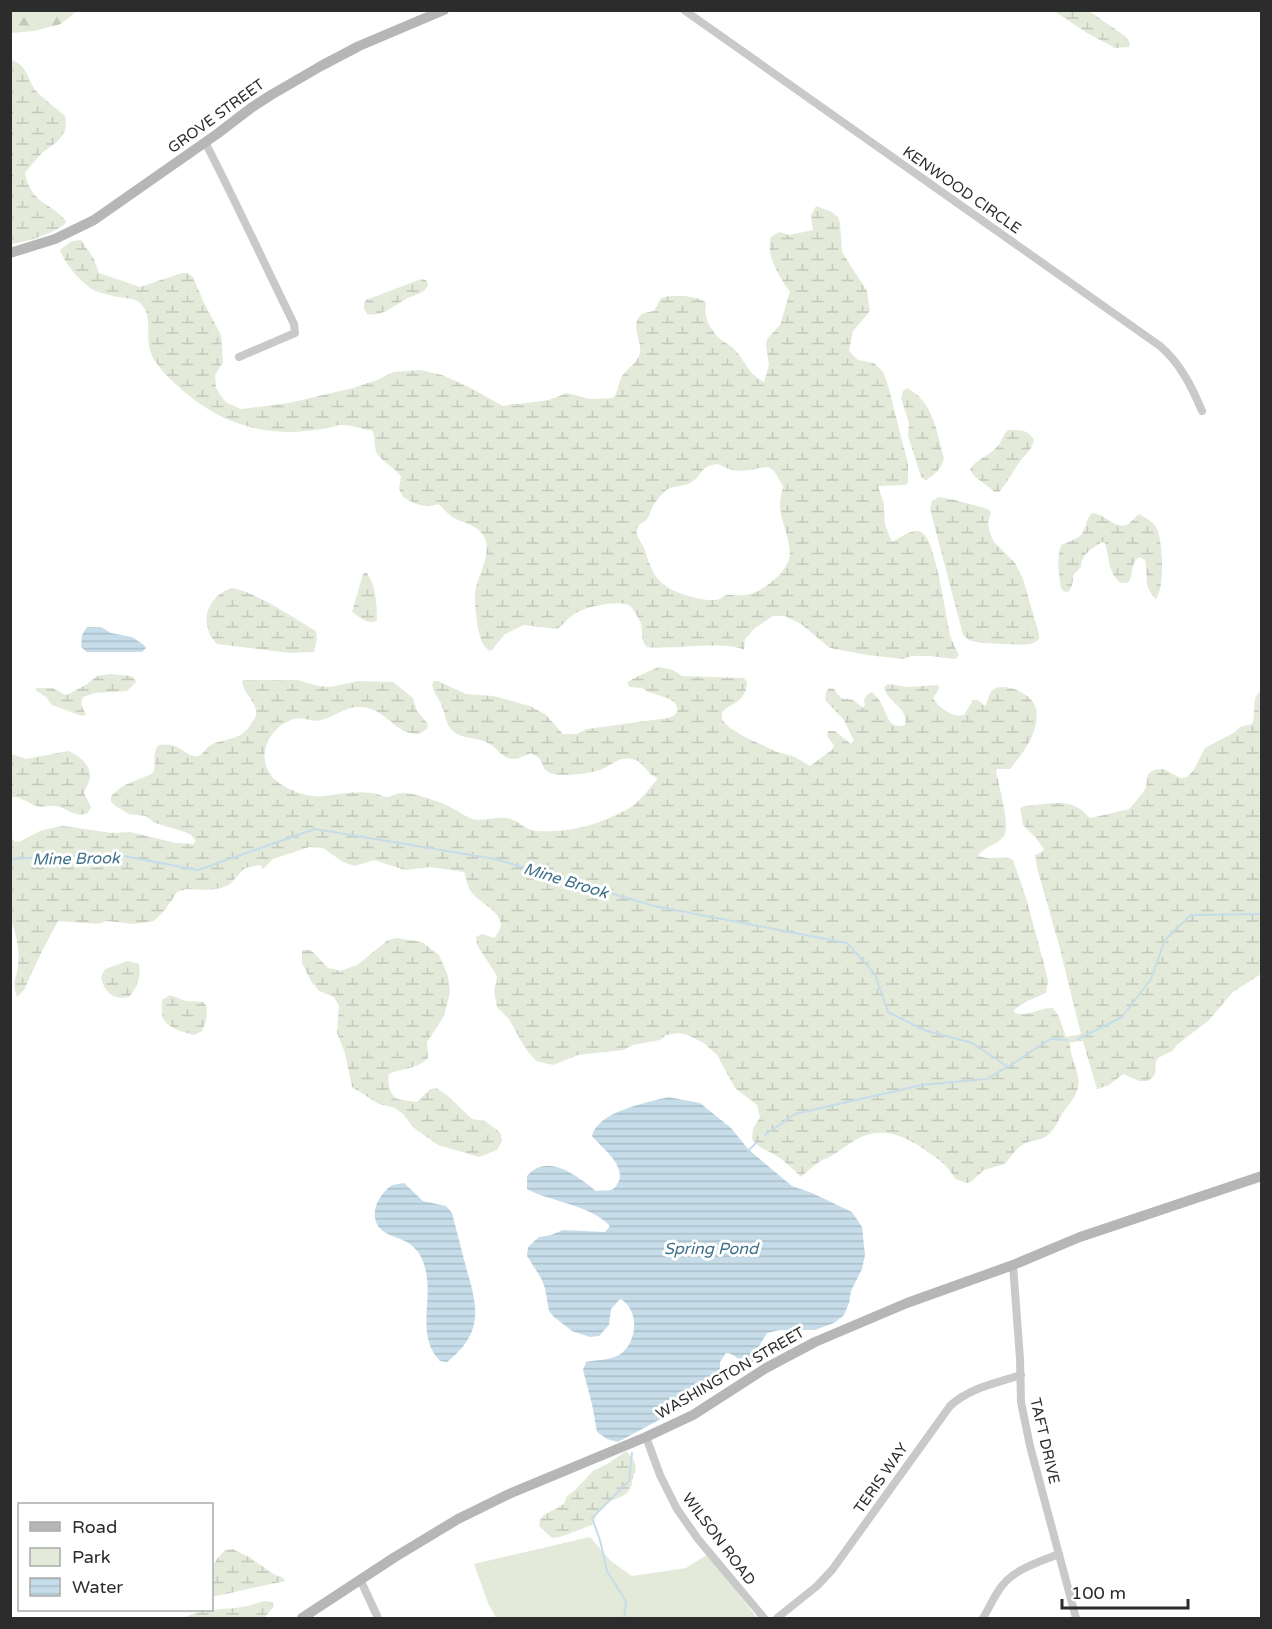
<svg xmlns="http://www.w3.org/2000/svg" width="1272" height="1629" font-family="'Varela Round',sans-serif">
	<style>
		.forest { fill: url(#forest-firs) }
		.wetland { fill: url(#wetland-marsh); fill-rule: evenodd }
		.park { fill: #e3eada }
		.water { fill: url(#water-rules) }
		.lines { fill: none; stroke-linecap: round; stroke-linejoin: round }
		.stream { stroke: #c6dde9; stroke-width: 2 }
		.minor { stroke: #c9c9c9; stroke-width: 8 }
		.secondary { stroke: #b6b6b6; stroke-width: 10 }
		.labels { text-anchor: middle; stroke-width: 6; stroke-linejoin: round; paint-order: stroke }
		.street-label { font-size: 15px; fill: #2c2c2c; stroke: #fff }
		.water-label { font-size: 16px; font-style: italic; fill: #3e708a; stroke: #fff }
	</style>
	<defs>
		<pattern id="forest-firs" width="22" height="20" patternUnits="userSpaceOnUse" patternTransform="scale(1.5)"><rect width="22" height="20" fill="#e3eada"/><path d="M5 1l3.5 6h-7zM16 11l3.5 6h-7z" fill="#c3c9bb"/></pattern>
		<pattern id="wetland-marsh" width="20" height="14" patternUnits="userSpaceOnUse" patternTransform="scale(1.5)"><rect width="20" height="14" fill="#e3eada"/><path d="M1 5h8M5 5V1M11 12h8M15 12V8" fill="none" stroke="#c3c9bb"/></pattern>
		<pattern id="water-rules" width="6" height="5" patternUnits="userSpaceOnUse" patternTransform="scale(1.5)"><rect width="6" height="5" fill="#c6dde9"/><path d="M0 2.5h6" fill="none" stroke="#aabec8"/></pattern>
	</defs>
	<rect width="100%" height="100%" fill="#fff"/>
	<polygon class="forest" points="11,11 77,11 61,24 34,31 11,33"/>
	<g class="wetland">
		<polygon points="1054,11 1089,11 1125,36 1130,43 1129,47 1115,48 1087,33"/>
		<path d="M11 60C29 65 27 82 38 93 46 101 56 108 65 116 70 137 54 143 41 154 35 160 30 167 25 173 32 205 48 200 66 221L65 224C50 235 29 241 11 244Z"/>
		<path d="M816 206 832 212 838 217 840 223 842 252 867 291 870 311 853 331 849 351 858 360 874 363 883 372 888 385 908 464V482L906 485 878 486 884 504 885 525 892 542C900 538 913 528 921 532 936 538 946 620 951 638 953 643 956 649 959 655L957 658 954 659 930 656H912L902 659 867 655 830 648 801 624 785 616H773L755 628 745 639 744 650C726 640 671 650 647 647 639 639 644 630 640 621 637 616 633 608 629 605 617 600 589 606 578 612 569 616 564 625 557 629L524 625 505 634 492 650 489 651C488 650 483 644 483 644 478 637 474 602 475 593 477 576 494 552 483 535 475 523 462 524 451 516 446 513 443 507 438 504 424 509 415 504 403 497L399 489 401 476C395 468 384 463 378 455 373 448 376 437 372 430 362 430 352 424 341 425 337 425 332 427 328 428 315 430 300 432 287 432 245 431 211 416 180 388 172 381 164 374 158 365 156 362 152 357 151 353 144 336 155 316 139 302 133 297 120 298 113 296 107 294 100 293 95 291 81 283 65 264 60 250L72 241 81 240 94 259 99 273 140 287 182 273H187L193 277 204 303 221 335 223 362 215 375 216 387 220 395 227 403 241 409 289 403 353 388 380 379 393 372 421 370 442 375 467 386 503 406 514 404H519L549 400 567 393 590 399 613 398C619 391 618 383 622 376 628 368 638 362 640 353 642 341 630 325 641 315 644 312 650 312 654 311L661 298C675 294 692 296 705 301L706 305C703 316 711 332 720 339 725 343 731 345 735 350 746 362 748 374 764 382L769 365 766 345 767 339 780 325 790 292C780 278 765 255 771 237L779 232 789 235 813 230 811 216ZM718 464C742 476 744 469 768 467L774 471 783 486C782 492 780 498 780 504 779 521 795 546 788 562 782 576 761 593 746 595 740 596 733 594 727 595 723 596 720 600 715 600 702 601 678 594 667 587 653 578 649 563 644 548 640 539 632 533 640 524 649 521 649 514 653 506 656 501 661 495 665 491 673 485 684 487 692 482 704 474 699 466 718 464Z"/>
		<path d="M421 279 426 280 428 285C424 293 420 293 413 296 397 301 385 318 367 314L364 308V303L366 300Z"/>
		<path d="M907 388C933 401 937 432 944 459 941 468 935 475 926 480L921 477 908 436 909 423 901 398 903 391Z"/>
		<path d="M1008 430C1019 430 1028 429 1034 440 1031 452 1025 454 1018 464 1012 473 1007 483 999 492H995L974 476 970 469C977 459 989 456 997 447 1002 442 1002 435 1008 430Z"/>
		<path d="M939 497 951 499 988 509 991 512 988 523 990 533 994 542 1015 563 1023 579 1039 634V639C1036 642 1034 643 1030 644 1025 646 976 643 971 641 967 639 967 638 963 635L930 509 932 501Z"/>
		<path d="M1092 513C1104 513 1117 531 1128 524 1132 522 1135 517 1139 514 1146 518 1154 522 1157 529 1163 543 1165 587 1156 599 1142 585 1149 578 1145 560L1139 557C1131 564 1133 570 1130 580L1127 583H1121C1107 572 1110 558 1105 543L1102 542C1092 549 1082 553 1081 567L1074 574 1072 585 1070 590 1067 592 1063 591 1061 588C1059 573 1056 560 1061 545 1067 542 1075 540 1080 536 1087 529 1085 520 1092 513Z"/>
		<path d="M366 572C376 583 377 606 377 621 367 625 360 617 352 612L363 574Z"/>
		<path d="M232 588C256 592 294 618 316 631L317 639 314 652 290 653 217 644C198 625 206 596 232 588Z"/>
		<path d="M659 667 673 670 682 676 744 678 747 682C746 702 734 701 722 712V720L730 728 743 736 775 751 795 757 810 766 833 749 834 745 827 736 828 731H835L851 744 854 741 844 720 825 700 826 692 829 688 834 689 841 698 853 700 863 708 865 705 864 701C865 697 867 694 872 692 874 695 877 697 879 700 887 710 887 731 905 725 909 707 887 703 884 687L888 684 909 687 938 685 939 689 933 698C939 708 952 718 964 715L973 700H978L985 706C988 702 988 697 990 693 1000 678 1034 694 1036 709 1040 732 1023 753 1010 769H997L996 771C998 783 1011 826 1004 836 998 844 985 847 978 855 989 862 1002 854 1013 860L1026 898 1044 964 1048 981 1046 993 1027 1001 1014 1010 1015 1013C1029 1017 1040 1007 1053 1008L1059 1017 1066 1037 1081 1034 1059 945 1037 868 1035 855 1042 852 1044 849 1035 837 1023 825 1020 808 1025 806C1042 805 1064 798 1080 809 1085 812 1086 816 1091 818L1129 809 1142 794 1146 787 1148 774 1154 770 1163 769 1181 778 1187 777 1193 771 1205 748 1235 732 1240 727 1252 724C1257 713 1250 698 1261 691V974L1233 992 1208 1021 1178 1044 1172 1051 1158 1058 1156 1061 1155 1075 1148 1081H1139L1123 1074 1109 1085 1097 1089 1083 1041 1070 1042C1069 1057 1081 1072 1078 1087 1076 1097 1070 1103 1064 1111 1059 1118 1056 1128 1049 1134 1043 1140 1035 1140 1028 1142 1017 1146 1011 1156 1005 1164L984 1170 971 1182 967 1183 955 1179C948 1165 937 1158 925 1150 906 1136 882 1126 859 1138 851 1142 844 1148 836 1153 830 1157 824 1159 819 1162 813 1166 807 1172 801 1177 793 1169 785 1161 775 1155 764 1148 762 1151 752 1139L753 1129 760 1117 757 1105 735 1088 717 1055 704 1043 687 1035 678 1033 666 1035 660 1040 633 1045 623 1050 578 1055 553 1065 536 1061 525 1048 509 1019 497 1007 494 991 497 976 477 945 476 937 482 934 494 938C516 915 478 905 470 890 467 885 466 877 464 872L430 867 405 870 374 860 355 866 343 862 323 848 309 847 273 859 263 869 260 865 245 868 229 885 221 888 209 890 186 889 177 892 165 910 154 921 134 924 107 921 99 924 58 921 41 953 24 990 17 997C11 979 17 981 18 964 20 952 16 931 11 921V837L14 841 19 842 40 831 60 826 72 827 111 833 130 832 176 843 194 844 195 840 191 835 185 832 155 823 146 816 129 814 117 807 111 802V797C121 783 138 781 153 773 157 763 151 753 159 745 165 744 172 744 177 747 184 750 190 758 198 756 203 755 204 750 208 747 221 737 237 743 249 727 252 723 255 719 256 715 258 702 243 694 242 681L245 680H298L318 686 331 687 358 681 393 682 413 698 417 711 428 724 427 729 419 734C393 735 387 707 359 707 346 706 334 717 321 720 312 723 304 716 294 719 264 728 252 767 282 785 293 792 312 798 325 796 340 794 355 791 371 793 376 793 383 797 388 797 393 796 397 793 402 793 414 793 439 801 450 807 457 810 463 815 470 818 480 823 494 816 506 818 518 819 525 831 538 831 566 833 593 826 618 814 623 811 629 809 634 805 642 798 651 787 658 778 647 776 644 761 632 759 619 756 612 765 602 769 592 774 559 777 550 773 541 768 544 764 539 758 537 756 533 755 531 753 524 756 515 761 508 758 500 755 494 745 486 742 476 737 460 739 452 730 445 722 446 717 443 709 441 700 433 694 432 684L434 681H438L466 694 494 696 530 706 545 714 563 734H577L587 729 668 718 675 715 678 710 675 703 670 699 646 691 642 688 630 687 627 683C632 678 652 670 659 667Z"/>
		<path d="M111 674 131 676 135 679 136 682 127 691 95 693 83 697C79 705 83 707 86 715L82 716 52 705 46 697 35 690 37 688H52L66 695 69 694 87 684 97 676Z"/>
		<path d="M68 751C79 755 91 765 90 778 89 783 85 789 84 793L91 807 88 813C76 818 68 809 56 806 50 805 44 808 37 806 28 803 20 796 11 797V754L26 759Z"/>
		<path d="M397 938 422 942 439 955 448 976 450 992 444 1016 427 1042 428 1058C418 1069 402 1068 389 1074 387 1081 389 1093 396 1098 401 1101 411 1101 417 1102L430 1089 436 1088 448 1096 472 1119 485 1121 497 1130 501 1134 502 1141 497 1150 479 1157 438 1145 414 1128 403 1114 395 1108 379 1104 352 1087 345 1053 337 1033 339 1006 334 997 319 991 311 981 302 963V950H311L328 968 340 971 357 965 388 940Z"/>
		<path d="M128 961 139 964C141 977 138 986 129 997 113 1000 105 993 101 978L105 969Z"/>
		<path d="M170 995 186 1001 203 1002 207 1007 206 1021 202 1031 194 1035C183 1032 165 1028 162 1015 161 1010 162 1004 162 1000Z"/>
		<path d="M626 1451C633 1458 640 1468 633 1476 631 1503 615 1493 601 1508 597 1512 595 1520 592 1525L560 1537 552 1538 539 1526 540 1519 544 1515 564 1504 567 1496 574 1491 593 1471 609 1463Z"/>
		<path d="M232 1549 249 1557 275 1575C280 1576 284 1577 285 1581L212 1597C211 1572 207 1569 225 1550Z"/>
		<path d="M265 1601 272 1602 274 1606 264 1618H185C198 1608 226 1610 242 1607 250 1606 257 1603 265 1601Z"/>
	</g>
	<polygon class="park" points="590,1537 611,1561 632,1576 686,1568 708,1554 757,1618 496,1618 488,1603 474,1564"/>
	<g class="water">
		<polygon points="87,627 101,627 111,633 132,637 144,645 146,648 142,652 87,652 81,647 82,635"/>
		<path d="M668 1097 700 1103 731 1128 749 1150 792 1186 812 1193 852 1212 862 1227 865 1255 862 1269 851 1291 849 1303 844 1315 834 1323 815 1330H780L767 1333 758 1348 755 1359 751 1364C741 1365 736 1353 726 1353L720 1362V1375L715 1385 707 1394 618 1442 607 1439 597 1432 592 1404 583 1370 586 1362C595 1360 610 1360 619 1355 638 1343 640 1309 620 1299L611 1309 609 1325 599 1336 590 1337 572 1331 554 1317 549 1311 545 1288 541 1278 527 1256 528 1247 539 1237 551 1235 563 1230 605 1232 610 1226C589 1204 553 1203 527 1189V1176C548 1152 577 1176 596 1191 601 1190 607 1191 611 1190 614 1189 616 1186 618 1183 627 1166 602 1148 592 1136 598 1111 646 1103 668 1097Z"/>
		<path d="M404 1183 423 1201 446 1206 452 1213C457 1232 462 1252 467 1271 479 1310 482 1334 447 1362L440 1361C415 1336 434 1298 425 1268 423 1259 418 1250 410 1244 399 1236 378 1236 375 1218 373 1206 381 1193 391 1186 394 1184 400 1184 404 1183Z"/>
	</g>
	<g class="lines">
		<g class="stream">
			<polyline points="10,859 113,854 198,870 315,829 495,859 654,906 847,943 875,974 888,1012 924,1030 972,1043 1008,1067 1050,1039 1067,1040"/>
			<polyline points="1078,1039 1122,1017 1151,979 1165,940 1191,915 1262,914"/>
			<polyline points="765,1135 795,1114 922,1085 987,1079 1007,1067"/>
			<polyline points="748,1151 756,1143"/>
			<polyline points="624,1618 626,1601 607,1571 600,1540 592,1518 629,1481 632,1453"/>
		</g>
		<g class="minor">
			<path d="M684 10 1160 346C1180 363 1192 387 1202 411"/>
			<path d="M205 142C236 202 264 263 294 324L295 333 239 357"/>
			<polyline points="1013,1265 1020,1359 1021,1402 1030,1446 1076,1618"/>
			<polyline points="646,1437 660,1475 677,1509 698,1539 764,1618"/>
			<polyline points="360,1579 378,1618"/>
			<path d="M777 1618 817 1586 832 1570 950 1406C969 1388 996 1383 1021 1375"/>
			<path d="M983 1618C988 1610 992 1601 997 1593 1010 1570 1036 1563 1059 1554"/>
		</g>
		<g class="secondary">
			<polyline points="10,253 55,239 94,220 217,134 251,108 271,95 321,66 359,46 444,10"/>
			<polyline points="302,1618 395,1557 458,1519 509,1494 646,1437 693,1415 766,1368 815,1342 907,1303 1013,1265 1080,1237 1262,1176"/>
		</g>
	</g>
	<g class="labels">
		<g class="street-label">
			<text transform="translate(216 116) rotate(-36)" y="5">GROVE STREET</text>
			<text transform="translate(962 190) rotate(35)" y="5">KENWOOD CIRCLE</text>
			<text transform="translate(730 1373) rotate(-30)" y="5">WASHINGTON STREET</text>
			<text transform="translate(1045 1441) rotate(77)" y="5">TAFT DRIVE</text>
			<text transform="translate(881 1478) rotate(-55)" y="5">TERIS WAY</text>
			<text transform="translate(719 1539) rotate(53)" y="5">WILSON ROAD</text>
		</g>
		<g class="water-label">
			<text transform="translate(76 858) rotate(-1)" y="6">Mine Brook</text>
			<text transform="translate(566 880) rotate(17)" y="6">Mine Brook</text>
			<text x="711" y="1254">Spring Pond</text>
		</g>
	</g>
	<rect width="1272" height="1629" fill="none" stroke="#2c2c2c" stroke-width="24"/>
	<rect x="18" y="1503" width="195" height="108" fill="#ffffff" stroke="#ababab" stroke-width="1.5"/>
	<rect x="30" y="1522" width="30" height="9" fill="#b6b6b6" stroke="#ababab" stroke-width="1.5"/>
	<text x="72" y="1533" font-size="18" fill="#2c2c2c">Road</text>
	<rect x="30" y="1548" width="30" height="18" fill="#e3eada" stroke="#ababab" stroke-width="1.5"/>
	<text x="72" y="1563" font-size="18" fill="#2c2c2c">Park</text>
	<rect x="30" y="1578" width="30" height="18" fill="url(#water-rules)" stroke="#ababab" stroke-width="1.5"/>
	<text x="72" y="1593" font-size="18" fill="#2c2c2c">Water</text>
	<path d="M1062 1599v9h126v-9" fill="none" stroke="#2c2c2c" stroke-width="3"/>
	<text x="1071" y="1599" font-size="18" fill="#2c2c2c" stroke="#ffffff" stroke-width="4.5" paint-order="stroke">100 m</text>
</svg>
